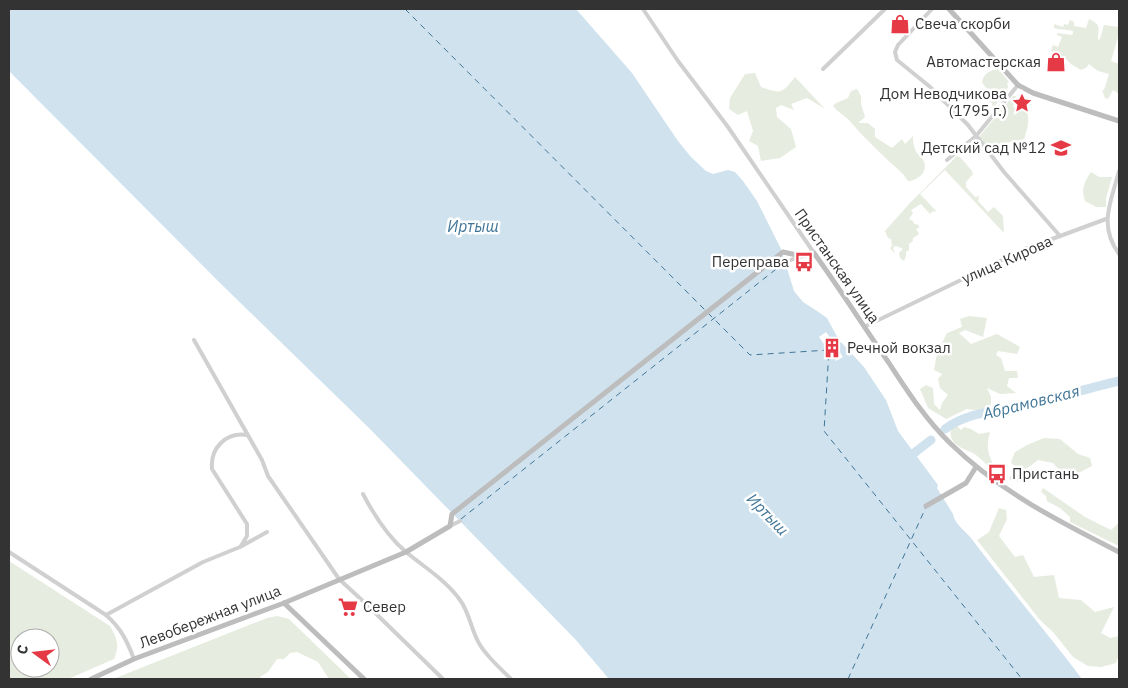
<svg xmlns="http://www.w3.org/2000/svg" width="1128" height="688" font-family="'IBM Plex Sans',sans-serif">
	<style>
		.green { fill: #e6ecdf; fill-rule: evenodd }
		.water { fill: #cfe2ee }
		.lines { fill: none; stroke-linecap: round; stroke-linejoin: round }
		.river { stroke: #cfe2ee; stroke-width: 9 }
		.ferry { stroke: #3f7597; stroke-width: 1; stroke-dasharray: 6 5; stroke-linecap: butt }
		.street { stroke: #d0d0d0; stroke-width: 4 }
		.secondary { stroke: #bdbdbd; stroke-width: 5 }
		.labels { text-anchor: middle; stroke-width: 5; stroke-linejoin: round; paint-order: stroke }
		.poi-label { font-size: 15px; fill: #333; stroke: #fff; text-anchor: start }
		.street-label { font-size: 15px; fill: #333; stroke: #fff }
		.water-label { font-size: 16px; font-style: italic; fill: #3f7597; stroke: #fff }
	</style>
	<rect width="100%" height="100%" fill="#fff"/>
	<g class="green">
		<path d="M1089 19C1102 25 1098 28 1098 40L1100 39 1104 25 1119 27V34L1111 61 1119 64V94L1113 90 1108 99 1105 98 1102 90H1104L1109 74 1098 71 1089 64 1086 68 1081 70 1071 64 1066 59 1059 60 1053 58 1055 53 1051 51 1053 45 1058 47 1062 37 1057 35V33L1072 35 1073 33V31C1066 29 1060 30 1054 28V24L1063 27 1064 24 1068 25 1070 20 1074 22V26L1086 28Z"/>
		<path d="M998 69C1000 71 1008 80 1009 82L1007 83 1008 87 993 109 992 103 986 99V95L990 89 986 88 982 82C984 73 989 71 998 69Z"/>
		<path d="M755 73 761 87C781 94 782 94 795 77L825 109 807 98 791 104 794 110 781 105 776 108 777 117 791 129 796 147 780 158 761 161 758 146 749 141 753 131 747 111 738 115 729 109 730 98 745 74Z"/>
		<path d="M857 89 861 96V104L865 117 858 123H868L875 129V137L892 148 902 139 905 144 913 136C913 140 913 145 915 149 916 154 923 157 924 162 928 172 917 181 908 181L903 174C884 157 865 139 848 119 843 115 838 112 833 106L836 103 848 98 851 91Z"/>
		<path d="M1013 96H1016L1013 107 1027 112C1030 122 1027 130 1024 139L1006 143 996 154 988 149 979 137Z"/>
		<polygon points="957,156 961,158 972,171 973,174 966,182 966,187 975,197 979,196 978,201 988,212 994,207 1003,216 1004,233 945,170 920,194 937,212 933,211 930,214 921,204 911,210 913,213 909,219 913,221 914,224 919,225 919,228 916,229 919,234 913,238 913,241 909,244 909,250 906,252 906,256 904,261 900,258 899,253 903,249 899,247 895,246 893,248 895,254 890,248 892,246 891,239 888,238 885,231 909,204"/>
		<path d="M1091 172 1099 177H1112L1106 198V207H1096L1085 201C1081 189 1084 182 1091 172Z"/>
		<polygon points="969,316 987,318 983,337 965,330 959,333 971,344 997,334 1020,347 1017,354 998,351 996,355 1001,358 1005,371 1017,371 1018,378 1009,378 1007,386 1016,393 1000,394 987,388 991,397 991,409 981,411 967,409 946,419 928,408 920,389 926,385 933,388 934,404 940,410 942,403 948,395 940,388 938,379 942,374 934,370 937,353 947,333 962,327 960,319"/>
		<path d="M957 426 961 430 964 427 971 429 979 434 990 432C988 440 987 447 989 454 991 460 994 465 993 471 987 465 979 456 971 452 961 448 948 443 951 429Z"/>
		<polygon points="1044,438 1060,439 1078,454 1090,458 1092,466 1067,479 1053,463 1038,460 1025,470 1023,482 1010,480 1009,477 1019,473 1011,462 1015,452 1027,445"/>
		<polygon points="1043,488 1085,517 1111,530 1119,523 1119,546 1070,522 1070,517 1060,508 1047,501 1046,496 1041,492"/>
		<polygon points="999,508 1006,510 1007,519 999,536 1015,557 1023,555 1034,577 1054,575 1059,598 1081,600 1095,612 1114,607 1101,633 1110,638 1119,636 1119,655 1116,663 1101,667 1088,666 1073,657 1053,632 1040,620 977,540 989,532"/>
		<path d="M9 561 110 626C117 638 120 646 114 659L68 679H9ZM20 638H50V668H20Z"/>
		<polygon points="277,616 289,619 351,679 329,679 318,662 297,652 290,653 284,659 277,659 268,672 260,677 262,679 113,679 267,618"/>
	</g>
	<path class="water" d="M9 9H576L632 73 678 141 691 157 706 171 713 174 728 170 735 172 743 181 757 201 781 249 794 291 803 302 820 313 827 318 839 340 834 343 826 332 819 337 836 361 843 357 835 345 841 342 864 367 886 400 898 431 938 485 937 488 953 514C954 523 965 531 971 538 1007 586 1046 631 1082 679H609L575 639 369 428 219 282 9 71Z"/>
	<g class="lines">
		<g class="river">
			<path d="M945 429C968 411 1002 411 1030 404 1060 397 1089 388 1119 381"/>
			<polyline points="905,460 931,440"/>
		</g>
		<g class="ferry">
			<polyline points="405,9 705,310"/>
			<polyline points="708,313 750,355 829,350 824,431 1022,679"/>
			<polyline points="461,519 785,262"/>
			<polyline points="848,679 926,507"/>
		</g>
		<g class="street">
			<polyline points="643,9 678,61 728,127 814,253"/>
			<polyline points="932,9 898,45 895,52 897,60 929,86 968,125 1004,172 1060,236"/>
			<polyline points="823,69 885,9"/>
			<polyline points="947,160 976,136 1018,85"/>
			<path d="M1119 171C1111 202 1098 225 1119 254"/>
			<polyline points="786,262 801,256"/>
			<polyline points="864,327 1025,249 1106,219"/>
			<polyline points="194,340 262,460 268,476 339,579 364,602 443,679"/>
			<path d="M363 494C374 515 387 536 406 552 424 567 446 580 460 600 470 613 471 631 480 645 488 658 501 669 511 679"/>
			<polyline points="450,526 460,521"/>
			<path d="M241 546 247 536V524L212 469C210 448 226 432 247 435"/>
			<path d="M9 552 106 615C121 628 127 641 134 659"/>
			<polyline points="106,615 203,562 240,547 267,532"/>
		</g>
		<g class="secondary">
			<polyline points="949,9 1018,85 1033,93 1119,121"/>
			<polyline points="926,506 966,483 976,467"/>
			<polyline points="284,603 364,679"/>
			<path d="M91 679 134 659 284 603 406 552 450 526 452 514 783 252 801 256 814 253C840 289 864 327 889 363 908 392 926 420 951 444 999 491 1060 522 1119 552"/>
		</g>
	</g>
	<defs>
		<symbol id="shop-bare" viewBox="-9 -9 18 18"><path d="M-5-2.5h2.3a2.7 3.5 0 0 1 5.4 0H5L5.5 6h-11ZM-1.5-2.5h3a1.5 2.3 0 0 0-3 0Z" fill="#e63946" stroke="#fff" stroke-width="2.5" paint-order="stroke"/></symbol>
		<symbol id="sight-bare" viewBox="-9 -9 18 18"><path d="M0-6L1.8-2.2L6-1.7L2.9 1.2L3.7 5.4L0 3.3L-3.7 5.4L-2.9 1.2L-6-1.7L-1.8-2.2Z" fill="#e63946" stroke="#fff" stroke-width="2.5" paint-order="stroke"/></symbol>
		<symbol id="school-bare" viewBox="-9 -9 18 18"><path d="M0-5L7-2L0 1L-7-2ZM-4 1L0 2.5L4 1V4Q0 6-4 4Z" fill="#e63946" stroke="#fff" stroke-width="2.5" paint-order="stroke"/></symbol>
		<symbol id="bus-bare" viewBox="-9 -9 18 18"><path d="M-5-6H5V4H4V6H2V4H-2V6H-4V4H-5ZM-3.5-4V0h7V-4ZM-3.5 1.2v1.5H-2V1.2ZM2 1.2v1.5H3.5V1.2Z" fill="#e63946" stroke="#fff" stroke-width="2.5" paint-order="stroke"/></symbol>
		<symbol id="building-bare" viewBox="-9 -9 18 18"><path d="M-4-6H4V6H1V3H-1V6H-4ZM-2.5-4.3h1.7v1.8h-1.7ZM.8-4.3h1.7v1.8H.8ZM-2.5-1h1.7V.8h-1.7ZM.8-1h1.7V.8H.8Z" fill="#e63946" stroke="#fff" stroke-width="2.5" paint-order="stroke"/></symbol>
		<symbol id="supermarket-bare" viewBox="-9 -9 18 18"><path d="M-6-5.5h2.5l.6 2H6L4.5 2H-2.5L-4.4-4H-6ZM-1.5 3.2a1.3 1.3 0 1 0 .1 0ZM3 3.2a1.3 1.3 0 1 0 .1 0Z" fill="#e63946" stroke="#fff" stroke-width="2.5" paint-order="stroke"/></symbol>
	</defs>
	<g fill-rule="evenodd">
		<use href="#shop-bare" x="886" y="10" width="28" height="28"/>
		<use href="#shop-bare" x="1042" y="48" width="28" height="28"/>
		<use href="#sight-bare" x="1008" y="89" width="28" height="28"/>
		<use href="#school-bare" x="1047" y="134" width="28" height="28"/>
		<use href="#bus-bare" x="790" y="248" width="28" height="28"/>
		<use href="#building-bare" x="818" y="334" width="28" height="28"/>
		<use href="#bus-bare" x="983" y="460" width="28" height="28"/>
		<use href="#supermarket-bare" x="334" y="593" width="28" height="28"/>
	</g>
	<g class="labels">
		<g class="poi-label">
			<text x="915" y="29">Свеча скорби</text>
			<text x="1041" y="67" text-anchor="end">Автомастерская</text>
			<text x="1007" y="99" text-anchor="end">Дом Неводчикова<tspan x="1007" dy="17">(1795 г.)</tspan></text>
			<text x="1046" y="153" text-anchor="end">Детский сад №12</text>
			<text x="789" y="267" text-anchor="end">Переправа</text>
			<text x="847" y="353">Речной вокзал</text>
			<text x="1012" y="479">Пристань</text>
			<text x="363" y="612">Север</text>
		</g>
		<g class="street-label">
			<text transform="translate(1007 260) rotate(-24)" y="5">улица Кирова</text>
			<text transform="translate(837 266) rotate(55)" y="5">Пристанская улица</text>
			<text transform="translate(210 617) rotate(-21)" y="5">Левобережная улица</text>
		</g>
		<g class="water-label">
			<text x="473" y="232">Иртыш</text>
			<text transform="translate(1031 402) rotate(-14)" y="6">Абрамовская</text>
			<text transform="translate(768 514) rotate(46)" y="6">Иртыш</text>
		</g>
	</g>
	<rect width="1128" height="688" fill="none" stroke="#333333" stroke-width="20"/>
	<g transform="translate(35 653) rotate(285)"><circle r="24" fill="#ffffff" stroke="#adadad"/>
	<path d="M0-4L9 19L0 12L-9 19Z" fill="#e63946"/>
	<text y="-8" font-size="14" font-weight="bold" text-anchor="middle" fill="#333333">С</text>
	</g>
</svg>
